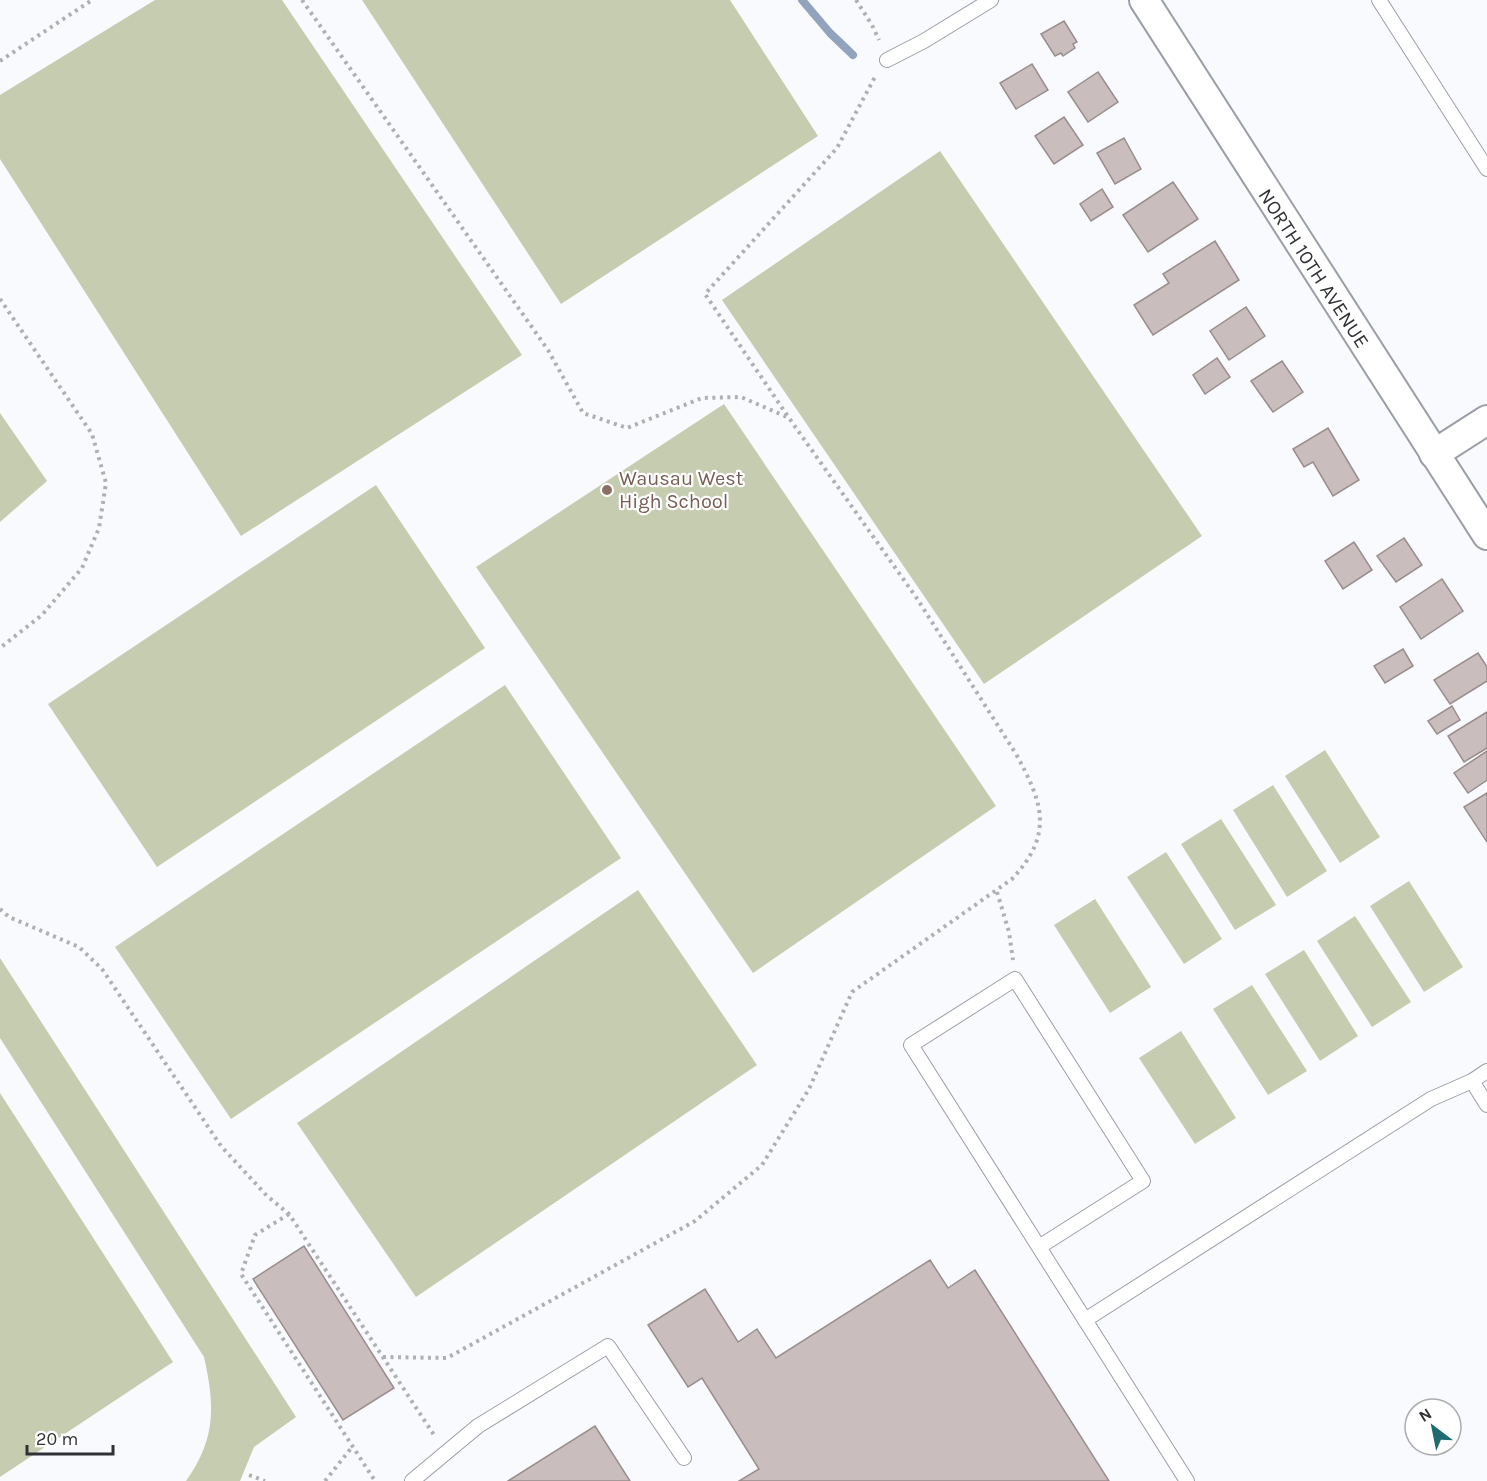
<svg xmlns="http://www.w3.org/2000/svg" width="1487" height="1481" font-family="Karla,sans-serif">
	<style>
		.grass { fill: #c6ccb0 }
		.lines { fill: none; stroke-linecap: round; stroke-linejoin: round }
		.stream { stroke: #91a3bd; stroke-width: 8 }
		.building { fill: #c9bebd; stroke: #998e8d; stroke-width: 1.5 }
		.service-casing { stroke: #9b9ea7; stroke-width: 16 }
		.minor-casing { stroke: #9b9ea7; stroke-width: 32 }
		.path { stroke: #afb0b4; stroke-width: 4; stroke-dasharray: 3 4.5; stroke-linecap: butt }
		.service { stroke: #fff; stroke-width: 14 }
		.minor { stroke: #fff; stroke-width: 28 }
		.education-dot { fill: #8d6e63; stroke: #fff; stroke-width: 2 }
		.labels { text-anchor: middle; stroke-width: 4.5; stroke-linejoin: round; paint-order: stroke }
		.street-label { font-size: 20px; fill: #303135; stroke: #fff }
		.education-label { font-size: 20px; fill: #785e54; stroke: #fff; text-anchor: start }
	</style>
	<rect width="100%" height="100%" fill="#f9fafe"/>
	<g class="grass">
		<polygon points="155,0 282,0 522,355 241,536 0,159 0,95"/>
		<polygon points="362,0 730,0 818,136 561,304"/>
		<polygon points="940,151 1202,536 984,684 722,300"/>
		<polygon points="724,404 996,806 753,973 476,567"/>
		<polygon points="0,413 47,481 0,522"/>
		<polygon points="376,485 485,648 157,867 48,704"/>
		<polygon points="505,685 621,858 231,1119 115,947"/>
		<polygon points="1325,750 1380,837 1340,863 1285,776"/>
		<polygon points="1273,785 1327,871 1287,897 1233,810"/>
		<polygon points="1221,819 1276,905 1235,930 1181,844"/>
		<polygon points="1166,852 1222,939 1184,964 1127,877"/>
		<polygon points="1409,881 1463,967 1424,992 1370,906"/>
		<polygon points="638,890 757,1065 416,1297 297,1123"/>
		<polygon points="1095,899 1151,987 1110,1013 1054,925"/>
		<polygon points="1355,916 1411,1002 1372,1027 1317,941"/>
		<polygon points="1304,950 1358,1036 1320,1061 1265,974"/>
		<path d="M0 958 296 1417 254 1447 240 1481H186C216 1439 215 1406 204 1357L0 1038Z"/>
		<polygon points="1252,985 1307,1071 1268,1095 1213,1009"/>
		<polygon points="1181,1031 1236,1118 1195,1144 1139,1058"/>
		<polygon points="0,1093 173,1362 0,1477"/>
	</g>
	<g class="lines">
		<polyline class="stream" points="802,0 830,33 853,55"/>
	</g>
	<g class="building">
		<polygon points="1064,21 1077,42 1073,44 1075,48 1063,56 1061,53 1055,56 1041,34"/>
		<polygon points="1032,64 1048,90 1016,109 1000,83"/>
		<polygon points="1098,72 1118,102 1088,122 1068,92"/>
		<polygon points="1064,117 1083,145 1054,164 1035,136"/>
		<polygon points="1124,138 1141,169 1115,184 1097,153"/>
		<polygon points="1173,182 1198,219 1148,252 1123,215"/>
		<polygon points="1102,189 1113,207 1091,221 1080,204"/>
		<polygon points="1215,241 1239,280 1153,335 1134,305 1169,283 1163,274"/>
		<polygon points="1246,307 1265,336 1229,360 1210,331"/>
		<polygon points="1217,358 1230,377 1205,394 1193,375"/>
		<polygon points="1282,361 1303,392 1273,412 1251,381"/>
		<polygon points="1328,428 1359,480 1333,496 1313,462 1304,467 1293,449"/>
		<polygon points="1404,538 1422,565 1396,582 1377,556"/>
		<polygon points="1354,542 1372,570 1343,589 1325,561"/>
		<polygon points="1442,579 1463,611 1421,639 1400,607"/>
		<polygon points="1403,649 1413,666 1385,683 1374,666"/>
		<polygon points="1478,653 1487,667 1487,681 1450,704 1434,680"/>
		<polygon points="1452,706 1460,720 1437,734 1428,721"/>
		<polygon points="1487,712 1487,748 1464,762 1448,736"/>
		<polygon points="1487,751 1487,780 1468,793 1454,773"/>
		<polygon points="1487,793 1487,842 1464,807"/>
		<polygon points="304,1246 394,1388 343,1420 253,1279"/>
		<polygon points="930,1260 948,1288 975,1270 1109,1481 739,1481 759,1469 702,1378 688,1387 648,1325 705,1289 738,1342 757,1329 776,1358"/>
		<polygon points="595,1426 630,1481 508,1481"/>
	</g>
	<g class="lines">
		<defs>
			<g id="service">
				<polyline points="1379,0 1487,169"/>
				<polyline points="887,60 924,41 991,0"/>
				<polyline points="1472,1081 1487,1105"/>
				<polyline points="1039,1247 1143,1181 1015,979 911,1045 1187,1481"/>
				<polyline points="1085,1320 1431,1099 1472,1081 1487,1071"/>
				<polyline points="412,1481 478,1426 608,1346 684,1458"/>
			</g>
			<g id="minor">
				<polyline points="1144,0 1487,535"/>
				<polyline points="1434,454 1487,420"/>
			</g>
		</defs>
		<use href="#service" class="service-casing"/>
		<use href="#minor" class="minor-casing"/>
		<g class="path">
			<polyline points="302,0 548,350 583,413 627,428 702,398 741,397 787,417"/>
			<polyline points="856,0 872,25 879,40"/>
			<polyline points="0,61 92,0"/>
			<polyline points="0,299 92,434 106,483 99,528 82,568 42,615 0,648"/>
			<polyline points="997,892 1009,932 1013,960"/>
			<polyline points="0,909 9,917 79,947 102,969 221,1146 267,1196 289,1214 434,1435"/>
			<polyline points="289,1214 255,1235 241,1274 375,1481"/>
			<path d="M383 1357 447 1358 695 1221 762 1165 809 1089 852 992 1012 879C1054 834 1043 803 1016 754L916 597 789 418 705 294 837 148 876 75"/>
			<polyline points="249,1475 265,1481"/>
			<polyline points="325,1481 352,1447"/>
		</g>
		<use href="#service" class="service"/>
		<use href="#minor" class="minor"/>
	</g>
	<circle class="education-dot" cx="607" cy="490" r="6"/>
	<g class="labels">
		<g class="street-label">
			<text transform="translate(1314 268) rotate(57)" y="7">NORTH 10TH AVENUE</text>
		</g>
		<g class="education-label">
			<text x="619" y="485">Wausau West<tspan x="619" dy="23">High School</tspan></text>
		</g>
	</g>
	<g transform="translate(1433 1427) rotate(328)"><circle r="28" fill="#ffffff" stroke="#acadae" stroke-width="1.5"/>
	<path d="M0-4.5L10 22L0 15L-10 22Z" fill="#206b72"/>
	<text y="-9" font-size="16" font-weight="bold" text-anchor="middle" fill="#303135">N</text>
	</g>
	<path d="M27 1445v9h86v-9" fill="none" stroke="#303135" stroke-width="3"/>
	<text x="36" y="1445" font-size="18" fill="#303135" stroke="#ffffff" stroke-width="4.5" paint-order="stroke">20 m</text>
</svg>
